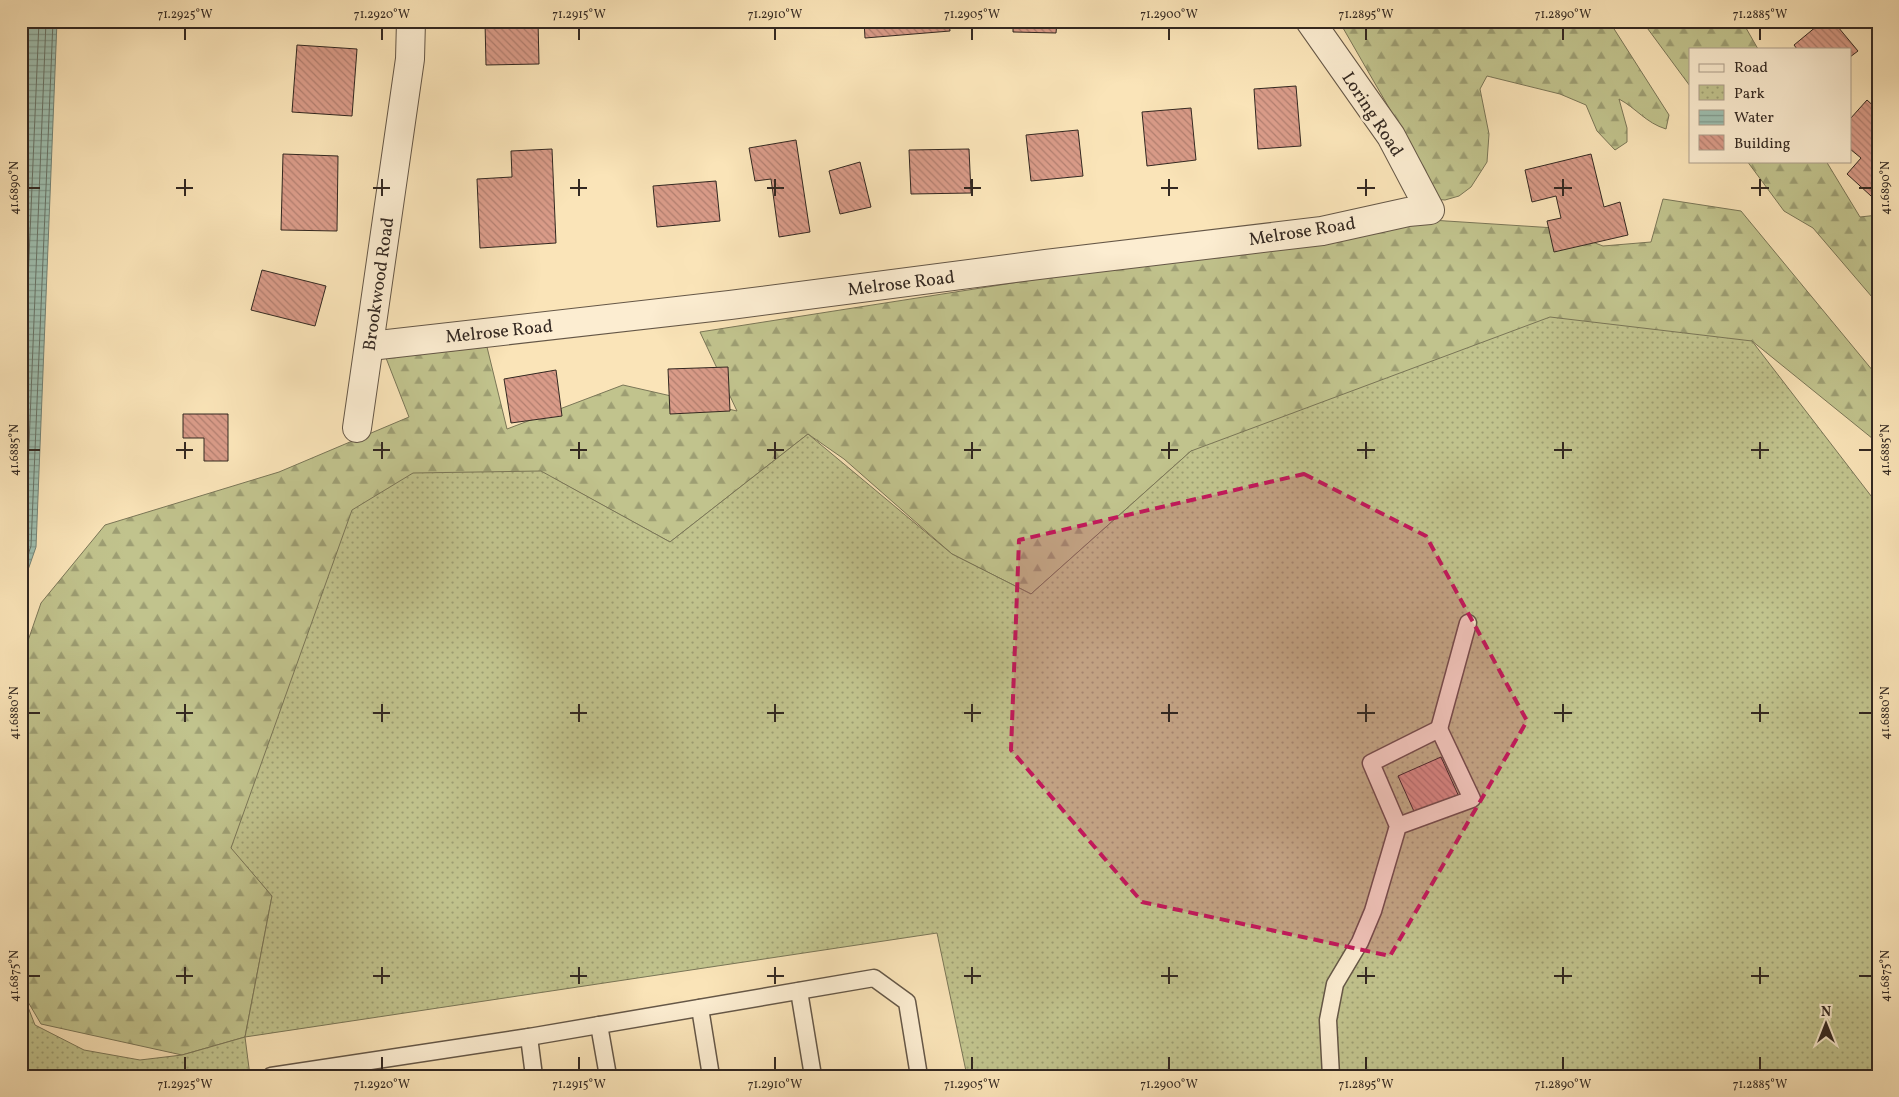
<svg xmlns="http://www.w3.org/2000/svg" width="1899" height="1097" font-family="Vollkorn,serif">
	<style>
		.forest { fill: url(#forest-firs); stroke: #7a7657 }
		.park { fill: url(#park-dots); stroke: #7a7657 }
		.water { fill: url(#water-rules); stroke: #738377 }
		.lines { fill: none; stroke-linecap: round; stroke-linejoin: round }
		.shore { stroke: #687468; stroke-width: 1 }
		.building { fill: url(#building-back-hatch); stroke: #332821 }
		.service-casing { stroke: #655747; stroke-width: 19 }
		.minor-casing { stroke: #655747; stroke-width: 30 }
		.service { stroke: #fcedd1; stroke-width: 16 }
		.minor { stroke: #fcedd1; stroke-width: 28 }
		.marked { fill: #c2185b; fill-opacity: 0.2; stroke: #c2185b; stroke-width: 4; stroke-dasharray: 10 6; stroke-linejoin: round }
		.ticks { fill: none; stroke: #332821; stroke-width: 2 }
		.labels { text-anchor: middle; stroke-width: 5; stroke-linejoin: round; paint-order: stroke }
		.street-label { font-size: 18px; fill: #332821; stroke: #fcedd1 }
		.neatline { fill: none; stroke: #332821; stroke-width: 2 }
		.ticks-label { font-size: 12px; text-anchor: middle; fill: #332821 }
	</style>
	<defs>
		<pattern id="forest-firs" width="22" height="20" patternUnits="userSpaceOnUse" patternTransform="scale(1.25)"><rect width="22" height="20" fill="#c1c38d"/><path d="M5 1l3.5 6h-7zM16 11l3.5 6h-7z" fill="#9d9e73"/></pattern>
		<pattern id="park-dots" width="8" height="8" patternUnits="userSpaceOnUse" patternTransform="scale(1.25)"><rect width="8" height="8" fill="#c1c38d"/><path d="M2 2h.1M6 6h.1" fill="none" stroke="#9d9e73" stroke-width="1.8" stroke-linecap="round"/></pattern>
		<pattern id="water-rules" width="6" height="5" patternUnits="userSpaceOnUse" patternTransform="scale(1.25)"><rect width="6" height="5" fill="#9ebfb0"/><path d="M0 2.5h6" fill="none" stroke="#819b8f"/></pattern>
		<pattern id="building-back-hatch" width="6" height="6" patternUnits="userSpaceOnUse" patternTransform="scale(1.25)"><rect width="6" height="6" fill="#d99b88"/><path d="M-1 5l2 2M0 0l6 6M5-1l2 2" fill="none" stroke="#b17e6f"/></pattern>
	</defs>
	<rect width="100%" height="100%" fill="#fae4b8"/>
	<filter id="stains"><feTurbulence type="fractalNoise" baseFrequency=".004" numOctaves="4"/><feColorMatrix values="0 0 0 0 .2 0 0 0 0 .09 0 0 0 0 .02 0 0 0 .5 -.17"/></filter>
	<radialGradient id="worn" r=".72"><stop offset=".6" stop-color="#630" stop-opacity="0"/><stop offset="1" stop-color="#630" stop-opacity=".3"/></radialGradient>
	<g class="forest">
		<path d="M1339 21H1609L1669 115 1666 129C1646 123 1636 108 1619 99L1627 128V142L1615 150 1597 131 1586 105 1560 94 1487 76 1480 89 1489 134 1487 162 1471 187 1459 196 1445 200 1431 199 1411 146Z"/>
		<polygon points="1642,21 1742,21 1758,49 1690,49 1690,86"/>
		<polygon points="1747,161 1826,161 1860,217 1878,215 1878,304 1813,228 1784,211"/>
		<polygon points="1663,199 1741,211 1878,377 1878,443 1752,341 1191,451 1031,594 952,554 844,459 808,434 670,542 553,478 231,847 272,896 245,1037 182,1055 41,1024 21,990 21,661 41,603 105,525 279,472 409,417 386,358 487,347 507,429 623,385 737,411 700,332 1083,272 1431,220 1555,228 1603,246 1651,242"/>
	</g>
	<polygon class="park" points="1550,317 1752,341 1878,505 1878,1076 967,1076 937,933 245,1037 250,1076 21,1076 21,989 35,1025 84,1050 140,1060 182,1055 245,1037 272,896 231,848 352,510 413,473 541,471 670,542 808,434 952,554 1031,594 1191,451"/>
	<polygon class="water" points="21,21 57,21 36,547 21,590"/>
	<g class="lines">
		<g class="shore">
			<polyline points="21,446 39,21"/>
			<polyline points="21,555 25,545 46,21"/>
			<polyline points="21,575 31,546 53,21"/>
		</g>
	</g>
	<g class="building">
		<rect x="290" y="21" width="63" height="5"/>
		<polygon points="538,21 539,64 486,65 485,22"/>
		<polygon points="864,21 949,21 950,31 865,38"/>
		<polygon points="1013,21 1087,21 1057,22 1056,33 1013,32"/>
		<polygon points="1823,21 1833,21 1858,51 1850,57 1850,49 1797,49 1794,45"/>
		<polygon points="297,45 357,49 352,116 292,112"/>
		<polygon points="1296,86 1301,146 1258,149 1254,89"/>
		<polygon points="1867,100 1878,110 1878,189 1871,196 1847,174 1861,158 1850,149 1850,119"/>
		<polygon points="1191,108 1196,160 1147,166 1142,112"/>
		<polygon points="1078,130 1083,176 1031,181 1026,135"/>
		<polygon points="796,140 810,232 779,237 771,179 755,181 749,148"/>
		<polygon points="552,149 556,243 480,248 477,179 512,177 511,151"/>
		<polygon points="969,149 971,193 911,194 909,150"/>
		<polygon points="283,154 338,156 337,231 281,230"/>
		<polygon points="1591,154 1604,207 1620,202 1628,235 1554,252 1547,221 1561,218 1556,196 1532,202 1525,170"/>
		<polygon points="860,162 871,207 840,214 829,171"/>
		<polygon points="716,181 720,221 657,227 653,186"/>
		<polygon points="262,270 326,286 315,326 251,310"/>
		<polygon points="728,367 730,411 670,414 668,369"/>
		<polygon points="556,370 562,416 511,423 504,379"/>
		<polygon points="183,414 228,414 228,461 204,461 204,438 183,438"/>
		<polygon points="1441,757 1460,799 1417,818 1398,776"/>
	</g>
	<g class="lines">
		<defs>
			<g id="service">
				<polyline points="1439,729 1468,623"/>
				<polyline points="799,991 813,1076"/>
				<polyline points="700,1008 711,1076"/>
				<polyline points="599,1025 608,1076"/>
				<polyline points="271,1076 529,1037"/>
				<polyline points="534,1076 529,1037 874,978 907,1002 919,1076"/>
				<polyline points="1331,1076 1328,1020 1335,984 1360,942 1373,911 1398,826 1371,763 1439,729 1472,799 1398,826"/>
			</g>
			<g id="minor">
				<polyline points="370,346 730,305 1046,264 1322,231 1408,212 1430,210 1391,136 1310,21"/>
				<polyline points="357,428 410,59 411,21"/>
			</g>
		</defs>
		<use href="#service" class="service-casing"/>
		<use href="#minor" class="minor-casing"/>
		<use href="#service" class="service"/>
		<use href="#minor" class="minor"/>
	</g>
	<path class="marked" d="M1304 474 1426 536 1527 721 1390 956 1142 902 1011 750 1019 540Z"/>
	<path class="ticks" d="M185 28V40M382 28V40M579 28V40M775 28V40M972 28V40M1169 28V40M1366 28V40M1563 28V40M1760 28V40M185 179V196M382 179V196M579 179V196M775 179V196M972 179V196M1169 179V196M1366 179V196M1563 179V196M1760 179V196M28 188H40M176 188H193M373 188H390M570 188H587M767 188H784M964 188H981M1161 188H1178M1357 188H1375M1554 188H1572M1751 188H1769M1859 188H1872M185 442V459M382 442V459M579 442V459M775 442V459M972 442V459M1169 442V459M1366 442V459M1563 442V459M1760 442V459M28 450H40M176 450H193M373 450H390M570 450H587M767 450H784M964 450H981M1161 450H1178M1357 450H1375M1554 450H1572M1751 450H1769M1859 450H1872M185 704V722M382 704V722M579 704V722M775 704V722M972 704V722M1169 704V722M1366 704V722M1563 704V722M1760 704V722M28 713H40M176 713H193M373 713H390M570 713H587M767 713H784M964 713H981M1161 713H1178M1357 713H1375M1554 713H1572M1751 713H1769M1859 713H1872M185 967V984M382 967V984M579 967V984M775 967V984M972 967V984M1169 967V984M1366 967V984M1563 967V984M1760 967V984M28 976H40M176 976H193M373 976H390M570 976H587M767 976H784M964 976H981M1161 976H1178M1357 976H1375M1554 976H1572M1751 976H1769M1859 976H1872M185 1057V1070M382 1057V1070M579 1057V1070M775 1057V1070M972 1057V1070M1169 1057V1070M1366 1057V1070M1563 1057V1070M1760 1057V1070"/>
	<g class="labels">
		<g class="street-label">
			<text transform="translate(1373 114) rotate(57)" y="6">Loring Road</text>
			<text transform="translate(1302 231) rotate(-9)" y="6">Melrose Road</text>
			<text transform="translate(901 283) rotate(-7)" y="6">Melrose Road</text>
			<text transform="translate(378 284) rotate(-82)" y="6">Brookwood Road</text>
			<text transform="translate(499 331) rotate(-6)" y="6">Melrose Road</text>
		</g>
	</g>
	<rect width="1899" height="1097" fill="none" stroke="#fae4b8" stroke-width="55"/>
	<rect x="1689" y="48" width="162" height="115" fill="#fcedd1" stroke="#ac9e8b"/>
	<rect x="1699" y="64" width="25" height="8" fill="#fcedd1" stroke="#ac9e8b"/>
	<text x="1734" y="72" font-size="15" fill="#332821">Road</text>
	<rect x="1699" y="85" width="25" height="15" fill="url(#park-dots)" stroke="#ac9e8b"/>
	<text x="1734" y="98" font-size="15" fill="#332821">Park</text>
	<rect x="1699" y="110" width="25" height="15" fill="url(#water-rules)" stroke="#ac9e8b"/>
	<text x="1734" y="122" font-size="15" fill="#332821">Water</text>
	<rect x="1699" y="135" width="25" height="15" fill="url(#building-back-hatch)" stroke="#ac9e8b"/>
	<text x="1734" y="148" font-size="15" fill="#332821">Building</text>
	<g transform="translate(1826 1024)" stroke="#fcedd1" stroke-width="4" paint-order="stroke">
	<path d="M0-4L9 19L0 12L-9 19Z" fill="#332821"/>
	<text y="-8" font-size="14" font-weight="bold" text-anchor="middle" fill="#332821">N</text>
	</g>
	<rect x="28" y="28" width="1844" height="1042" class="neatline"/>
	<g class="ticks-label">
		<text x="185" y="18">71.2925°W</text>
		<text x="382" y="18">71.2920°W</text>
		<text x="579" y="18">71.2915°W</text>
		<text x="775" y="18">71.2910°W</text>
		<text x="972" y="18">71.2905°W</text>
		<text x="1169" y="18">71.2900°W</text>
		<text x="1366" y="18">71.2895°W</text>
		<text x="1563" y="18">71.2890°W</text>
		<text x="1760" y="18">71.2885°W</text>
		<text transform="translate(14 188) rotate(-90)" y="4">41.6890°N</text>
		<text transform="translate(1885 188) rotate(-90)" y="4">41.6890°N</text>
		<text transform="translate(14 450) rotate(-90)" y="4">41.6885°N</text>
		<text transform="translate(1885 450) rotate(-90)" y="4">41.6885°N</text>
		<text transform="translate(14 713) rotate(-90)" y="4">41.6880°N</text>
		<text transform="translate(1885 713) rotate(-90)" y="4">41.6880°N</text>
		<text transform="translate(14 976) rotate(-90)" y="4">41.6875°N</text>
		<text transform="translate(1885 976) rotate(-90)" y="4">41.6875°N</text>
		<text x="185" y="1088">71.2925°W</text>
		<text x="382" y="1088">71.2920°W</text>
		<text x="579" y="1088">71.2915°W</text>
		<text x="775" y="1088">71.2910°W</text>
		<text x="972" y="1088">71.2905°W</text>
		<text x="1169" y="1088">71.2900°W</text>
		<text x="1366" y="1088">71.2895°W</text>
		<text x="1563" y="1088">71.2890°W</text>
		<text x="1760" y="1088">71.2885°W</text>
	</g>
	<rect width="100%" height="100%" filter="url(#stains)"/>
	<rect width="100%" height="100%" fill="url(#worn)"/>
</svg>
